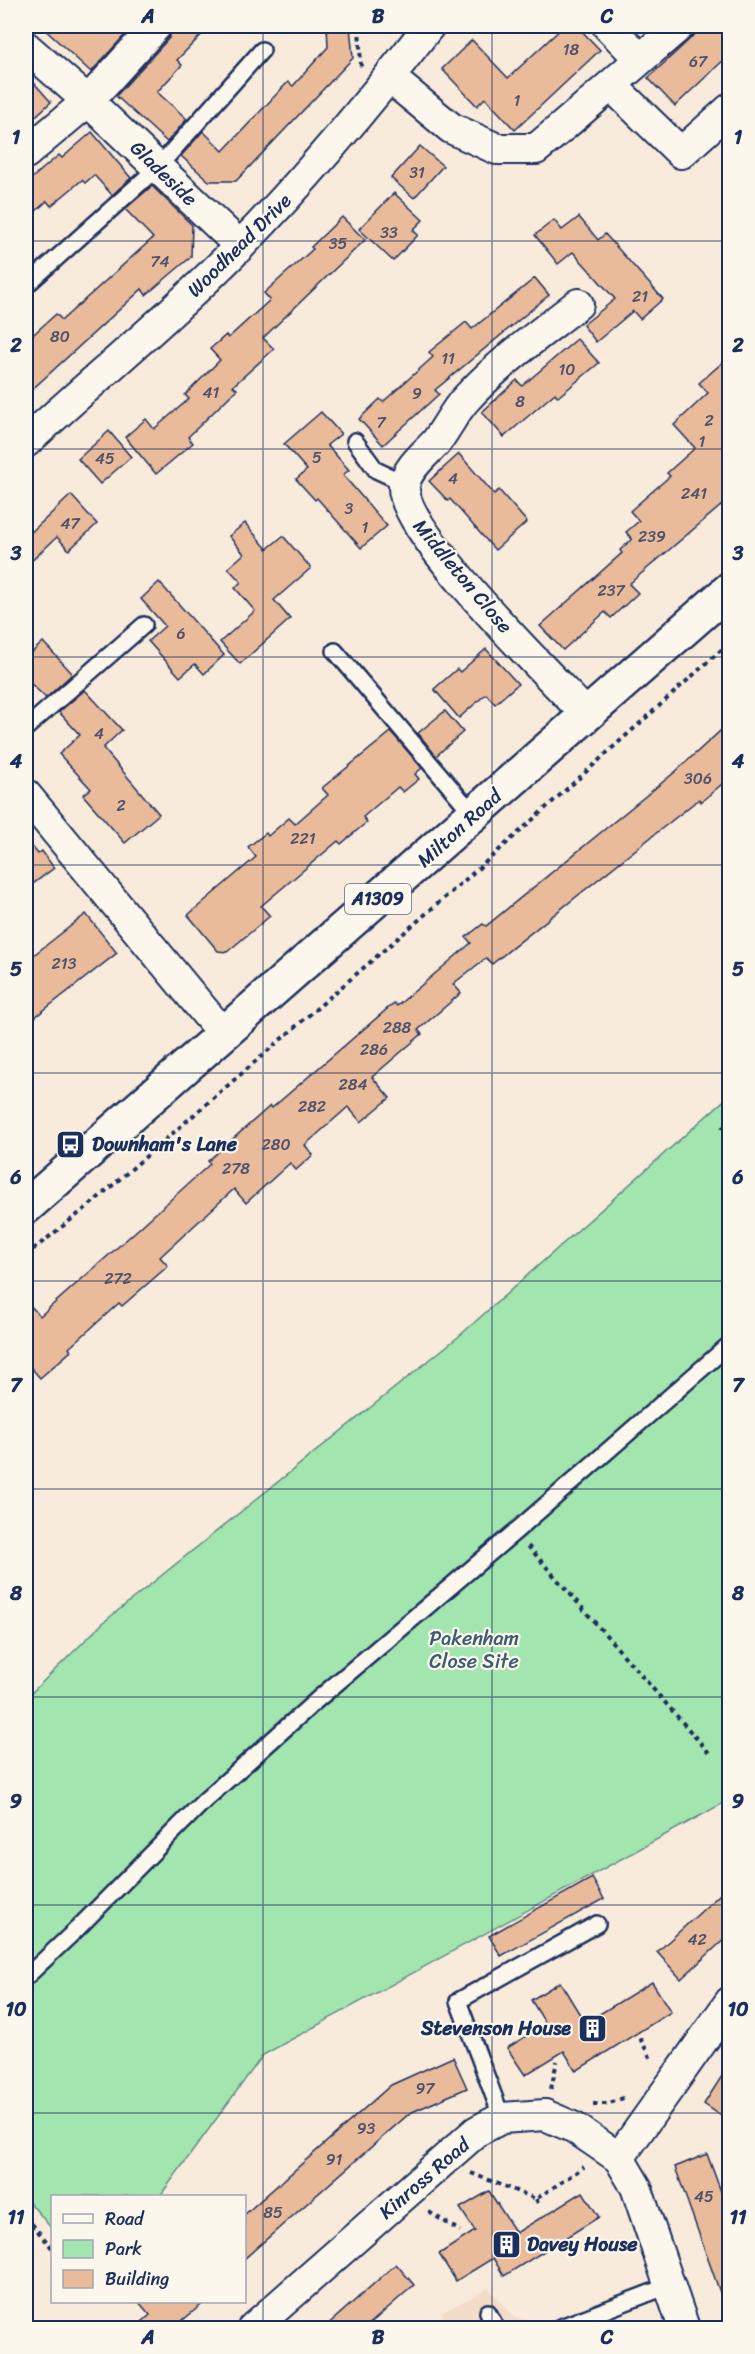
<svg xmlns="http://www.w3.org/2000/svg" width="755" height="2354" font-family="Sriracha,sans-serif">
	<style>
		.built { fill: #f4ddc8 }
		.green { fill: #a3e5af; stroke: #5f8a86; stroke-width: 1.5 }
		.building { fill: #eabb9a; stroke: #1b2f5e; stroke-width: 1.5 }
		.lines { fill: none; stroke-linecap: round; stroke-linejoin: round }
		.lane-casing { stroke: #1b2f5e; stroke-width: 20 }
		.street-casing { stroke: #1b2f5e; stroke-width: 34 }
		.primary-casing { stroke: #1b2f5e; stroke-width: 38 }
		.path { stroke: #1b2f5e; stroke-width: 4; stroke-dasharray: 4.5 4.5; stroke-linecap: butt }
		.lane { stroke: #fbf7ec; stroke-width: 15 }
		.street { stroke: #fbf7ec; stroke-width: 30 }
		.primary { stroke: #fbf7ec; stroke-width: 33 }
		.grid { fill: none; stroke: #1b2f5e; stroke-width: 1.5; stroke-opacity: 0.55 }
		.labels { text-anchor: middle; stroke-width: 4.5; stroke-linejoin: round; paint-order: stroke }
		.number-label { font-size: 16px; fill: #4f526d }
		.shield { fill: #fbf7ec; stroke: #5e6b89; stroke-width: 1.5 }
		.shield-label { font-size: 18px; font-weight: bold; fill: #1b2f5e }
		.street-label { font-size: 20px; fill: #1b2f5e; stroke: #fbf7ec }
		.poi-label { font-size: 20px; font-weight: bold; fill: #1b2f5e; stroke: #fbf7ec; text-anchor: start }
		.park-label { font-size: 20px; fill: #3d5c72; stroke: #fbf7ec }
		.neatline { fill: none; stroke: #1b2f5e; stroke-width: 2 }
		.grid-label { font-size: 20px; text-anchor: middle; font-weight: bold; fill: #1b2f5e }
	</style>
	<rect width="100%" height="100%" fill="#f8ebdc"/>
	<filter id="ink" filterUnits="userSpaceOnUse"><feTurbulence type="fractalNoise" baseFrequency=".0167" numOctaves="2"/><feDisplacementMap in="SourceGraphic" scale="12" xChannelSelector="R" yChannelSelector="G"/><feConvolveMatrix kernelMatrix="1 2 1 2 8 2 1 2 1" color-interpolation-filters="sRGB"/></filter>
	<g filter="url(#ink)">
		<polygon class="built" points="489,2288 515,2318 538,2321 543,2328 448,2328 441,2313"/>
		<polygon class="green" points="729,1096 729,1800 263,2055 160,2196 52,2196 52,2229 26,2198 26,1698 105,1621 458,1337"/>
		<g class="building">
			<polygon points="41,26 133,26 91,72"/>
			<polygon points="173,26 210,26 177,60 182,65 157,92 187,119 167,142 116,96 169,38"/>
			<polygon points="327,26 350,26 353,58 236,181 209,181 181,156 203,131 223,151 288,82 293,86 328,47"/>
			<polygon points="564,26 577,26 600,50 515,130 485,98 477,106 442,69 472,40 508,78"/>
			<polygon points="704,26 729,26 729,55 675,106 648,78"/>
			<polygon points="26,74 51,102 26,125"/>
			<polygon points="92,132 131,178 112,195 94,175 85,183 82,180 51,206 47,201 26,220 26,183 59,155 62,158"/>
			<polygon points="420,146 443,166 414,198 391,178"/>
			<polygon points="152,186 192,225 191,257 146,295 142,289 26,395 26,341 56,314 62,320 153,238 125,209"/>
			<polygon points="394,193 423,220 413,230 418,235 393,261 359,229"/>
			<polygon points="342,217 365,240 263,338 274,349 233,386 237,389 188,437 193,443 156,474 125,437 146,419 154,429 189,399 185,395 220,360 210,349 226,335 228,338 270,300 264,293 313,249 311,247"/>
			<polygon points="579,217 598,240 605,234 663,299 640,319 633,311 596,342 583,325 615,299 573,252 558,264 535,235 554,220 562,230"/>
			<polygon points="535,278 549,295 435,390 439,394 383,445 359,419 380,399 383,402 433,357 429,352 466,322 472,329"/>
			<polygon points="577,339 599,363 558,397 555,393 504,437 482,412 517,380 522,386"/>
			<polygon points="729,357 729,499 629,584 638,593 611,618 605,612 563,650 540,626 622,553 620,550 632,539 626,532 639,521 630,511 670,476 667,473 695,448 674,425 708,393 699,383"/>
			<polygon points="321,412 341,434 327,445 349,470 343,475 387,526 361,548 317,498 315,500 296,479 307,470 284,444"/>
			<polygon points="109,431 131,457 100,484 78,459"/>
			<polygon points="459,454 494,494 499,490 527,522 495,550 450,499 448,501 429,481"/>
			<polygon points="71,495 97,524 69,550 57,537 26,566 26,537"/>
			<polygon points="245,523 267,549 283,536 311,568 274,600 290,619 240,664 220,642 255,611 235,588 241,582 228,568 244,554 229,536"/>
			<polygon points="159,582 224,655 204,674 195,664 180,677 148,641 165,626 141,599"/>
			<polygon points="43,642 71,672 71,675 46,698 26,679 26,658"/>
			<polygon points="486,649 518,684 495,704 486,694 459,718 434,689 457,669 460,672"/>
			<polygon points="85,690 122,730 103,748 159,814 125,843 83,795 91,789 59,754 80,735 59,712"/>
			<polygon points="445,711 463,732 436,756 418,733"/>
			<polygon points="729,723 729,778 701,802 699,799 492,964 486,958 453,984 461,993 418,1030 422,1034 372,1077 390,1098 361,1122 348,1107 305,1145 313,1155 296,1170 290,1163 246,1203 234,1189 160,1257 168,1266 122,1306 119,1303 69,1348 71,1351 40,1378 26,1362 26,1301 40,1316 136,1231 210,1164 208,1161 270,1106 272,1108 394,1003 397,1006 471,943 466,937 483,924 486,926 675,772"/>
			<polygon points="391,732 422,768 415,774 419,779 403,792 398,787 363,817 367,822 341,844 338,841 261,906 270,916 227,952 218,951 188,915 256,857 248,847 266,833 268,836 289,818 295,824 328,795 322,788"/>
			<polygon points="26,839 38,854 42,851 54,868 26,889"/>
			<polygon points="86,914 117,953 26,1024 26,961"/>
			<polygon points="592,1878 604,1899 501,1956 489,1936"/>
			<polygon points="729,1886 729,1935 681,1979 657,1952"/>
			<polygon points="560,1982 585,2023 652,1982 671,2012 576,2071 564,2051 525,2075 507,2048 546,2024 531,2000"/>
			<polygon points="453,2057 467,2088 410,2113 244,2259 244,2215 391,2085"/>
			<polygon points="729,2065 729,2121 704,2104"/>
			<polygon points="707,2154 729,2213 729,2312 727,2312 675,2167"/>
			<polygon points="489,2191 516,2233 583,2192 599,2217 504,2276 493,2258 456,2281 439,2254 475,2231 460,2208"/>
			<polygon points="396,2264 414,2285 365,2328 324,2328"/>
			<polygon points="138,2301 206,2301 173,2328 135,2328 150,2315"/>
		</g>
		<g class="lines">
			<defs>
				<g id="lane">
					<polyline points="30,282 158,167 262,50"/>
					<polyline points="355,441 376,470 404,483"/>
					<polyline points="335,651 474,815"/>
					<polyline points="26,728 144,625"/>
					<polyline points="26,1977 77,1929 204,1801 318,1699 516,1531 730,1344"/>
					<polyline points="502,2118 458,2001 597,1924"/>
					<polyline points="488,2312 496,2328"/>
					<polyline points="558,2328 668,2286"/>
				</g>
				<g id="street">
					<polyline points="608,26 639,58"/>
					<polyline points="26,47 88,101 240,246"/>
					<path d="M389 77 451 128 497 149H536C584 109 631 67 679 26"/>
					<polyline points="612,86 681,153 730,109"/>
					<polyline points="26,153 88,101 156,26"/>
					<path d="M578 304C540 334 497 364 464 401 453 414 446 429 436 442 425 454 406 469 404 486 401 531 551 677 586 714"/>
					<path d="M26 442C97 377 172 315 240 246 308 177 370 102 429 26"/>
					<polyline points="26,795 224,1035"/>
					<polyline points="619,2158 730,2002"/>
					<polyline points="253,2328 477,2131 502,2118 545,2115 575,2128 619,2158 636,2187 684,2328"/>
				</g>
				<polyline id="primary" points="26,1207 730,589"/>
			</defs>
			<use href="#lane" class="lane-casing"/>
			<use href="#street" class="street-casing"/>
			<use href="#primary" class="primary-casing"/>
			<g class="path">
				<polyline points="359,26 361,67"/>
				<polyline points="722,1126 730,1136"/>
				<polyline points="26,1255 91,1204 488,860 730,642"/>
				<polyline points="528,1546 711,1755"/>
				<polyline points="640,2038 652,2061"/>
				<polyline points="551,2089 557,2061"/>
				<polyline points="593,2104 607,2104 626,2097"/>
				<polyline points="471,2173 536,2199 584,2167"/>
				<polyline points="536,2199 540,2207"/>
				<polyline points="429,2212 460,2231"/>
				<polyline points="26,2217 52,2248"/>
			</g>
			<use href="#lane" class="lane"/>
			<use href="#street" class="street"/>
			<use href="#primary" class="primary"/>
		</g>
	</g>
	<path class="grid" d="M263 26V2328M492 26V2328M26 241H730M26 449H730M26 657H730M26 865H730M26 1073H730M26 1281H730M26 1489H730M26 1697H730M26 1905H730M26 2113H730"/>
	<defs>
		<symbol id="bus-square" viewBox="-11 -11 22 22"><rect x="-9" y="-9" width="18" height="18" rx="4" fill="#1b2f5e" stroke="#fbf7ec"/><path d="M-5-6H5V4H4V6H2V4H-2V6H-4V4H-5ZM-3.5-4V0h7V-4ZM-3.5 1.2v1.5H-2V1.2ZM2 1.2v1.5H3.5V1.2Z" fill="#fff"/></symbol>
		<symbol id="building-square" viewBox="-11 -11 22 22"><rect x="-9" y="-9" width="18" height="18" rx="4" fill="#1b2f5e" stroke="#fbf7ec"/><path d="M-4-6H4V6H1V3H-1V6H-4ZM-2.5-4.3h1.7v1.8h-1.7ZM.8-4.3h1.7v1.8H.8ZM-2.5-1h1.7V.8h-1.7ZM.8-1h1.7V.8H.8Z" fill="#fff"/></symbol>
	</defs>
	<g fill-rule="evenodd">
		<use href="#bus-square" x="54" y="1128" width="33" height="33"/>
		<use href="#building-square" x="576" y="2012" width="33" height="33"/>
		<use href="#building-square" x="490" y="2228" width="33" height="33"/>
	</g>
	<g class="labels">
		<g class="number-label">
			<text x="571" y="55">18</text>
			<text x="698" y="67">67</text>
			<text x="517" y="106">1</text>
			<text x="417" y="178">31</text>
			<text x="389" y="238">33</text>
			<text x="338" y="249">35</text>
			<text x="160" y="267">74</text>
			<text x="640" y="302">21</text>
			<text x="60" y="342">80</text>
			<text x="448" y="364">11</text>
			<text x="567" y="375">10</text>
			<text x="211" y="398">41</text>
			<text x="417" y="399">9</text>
			<text x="520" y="407">8</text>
			<text x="709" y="426">2</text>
			<text x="381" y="428">7</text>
			<text x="702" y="447">1</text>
			<text x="317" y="463">5</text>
			<text x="105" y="464">45</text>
			<text x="453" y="484">4</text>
			<text x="694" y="499">241</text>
			<text x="349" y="514">3</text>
			<text x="70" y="529">47</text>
			<text x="365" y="533">1</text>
			<text x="652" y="542">239</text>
			<text x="611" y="596">237</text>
			<text x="181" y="639">6</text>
			<text x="99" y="739">4</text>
			<text x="698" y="784">306</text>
			<text x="121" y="811">2</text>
			<text x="303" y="844">221</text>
			<text x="64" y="969">213</text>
			<text x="397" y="1033">288</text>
			<text x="374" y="1055">286</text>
			<text x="353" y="1090">284</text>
			<text x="312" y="1112">282</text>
			<text x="276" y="1150">280</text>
			<text x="236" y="1174">278</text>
			<text x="118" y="1284">272</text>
			<text x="697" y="1945">42</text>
			<text x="425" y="2094">97</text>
			<text x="366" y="2134">93</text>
			<text x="334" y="2165">91</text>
			<text x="704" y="2202">45</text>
			<text x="273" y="2218">85</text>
		</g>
		<rect class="shield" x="345" y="884" width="66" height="30" rx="4.5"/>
		<g class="shield-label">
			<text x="378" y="905">A1309</text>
		</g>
		<g class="street-label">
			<text transform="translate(164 173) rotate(44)" y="7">Gladeside</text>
			<text transform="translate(239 245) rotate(-45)" y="7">Woodhead Drive</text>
			<text transform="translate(463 576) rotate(50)" y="7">Middleton Close</text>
			<text transform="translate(459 828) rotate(-42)" y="7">Milton Road</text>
			<text transform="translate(424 2178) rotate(-41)" y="7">Kinross Road</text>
		</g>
		<g class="poi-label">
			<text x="92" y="1151">Downham's Lane</text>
			<text x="571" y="2035" text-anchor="end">Stevenson House</text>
			<text x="527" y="2251">Davey House</text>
		</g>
		<g class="park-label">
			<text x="474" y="1645">Pakenham<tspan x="474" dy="23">Close Site</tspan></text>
		</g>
	</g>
	<rect width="755" height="2354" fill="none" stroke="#fbf7ec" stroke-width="66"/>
	<rect x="51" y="2195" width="195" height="108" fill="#fbf7ec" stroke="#a1a7b3" stroke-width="1.5"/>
	<rect x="63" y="2214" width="30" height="9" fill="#fbf7ec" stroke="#a1a7b3" stroke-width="1.5"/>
	<text x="105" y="2225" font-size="18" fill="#1b2f5e">Road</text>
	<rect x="63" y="2240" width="30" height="18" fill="#a3e5af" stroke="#a1a7b3" stroke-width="1.5"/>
	<text x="105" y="2255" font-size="18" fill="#1b2f5e">Park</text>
	<rect x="63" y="2270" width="30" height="18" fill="#eabb9a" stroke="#a1a7b3" stroke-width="1.5"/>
	<text x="105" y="2285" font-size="18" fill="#1b2f5e">Building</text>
	<rect x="33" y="33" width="689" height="2288" class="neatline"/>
	<g class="grid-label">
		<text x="148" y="23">A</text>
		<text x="378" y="23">B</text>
		<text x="607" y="23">C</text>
		<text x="16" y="144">1</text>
		<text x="738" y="144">1</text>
		<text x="16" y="352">2</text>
		<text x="738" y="352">2</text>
		<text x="16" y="560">3</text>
		<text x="738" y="560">3</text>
		<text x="16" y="768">4</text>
		<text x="738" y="768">4</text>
		<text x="16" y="976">5</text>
		<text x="738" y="976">5</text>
		<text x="16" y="1184">6</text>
		<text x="738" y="1184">6</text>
		<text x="16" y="1392">7</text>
		<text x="738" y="1392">7</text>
		<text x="16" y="1600">8</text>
		<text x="738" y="1600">8</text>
		<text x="16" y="1808">9</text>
		<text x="738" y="1808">9</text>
		<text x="16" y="2016">10</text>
		<text x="738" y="2016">10</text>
		<text x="16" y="2224">11</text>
		<text x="738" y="2224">11</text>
		<text x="148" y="2344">A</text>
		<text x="378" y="2344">B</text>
		<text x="607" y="2344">C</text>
	</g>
</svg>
